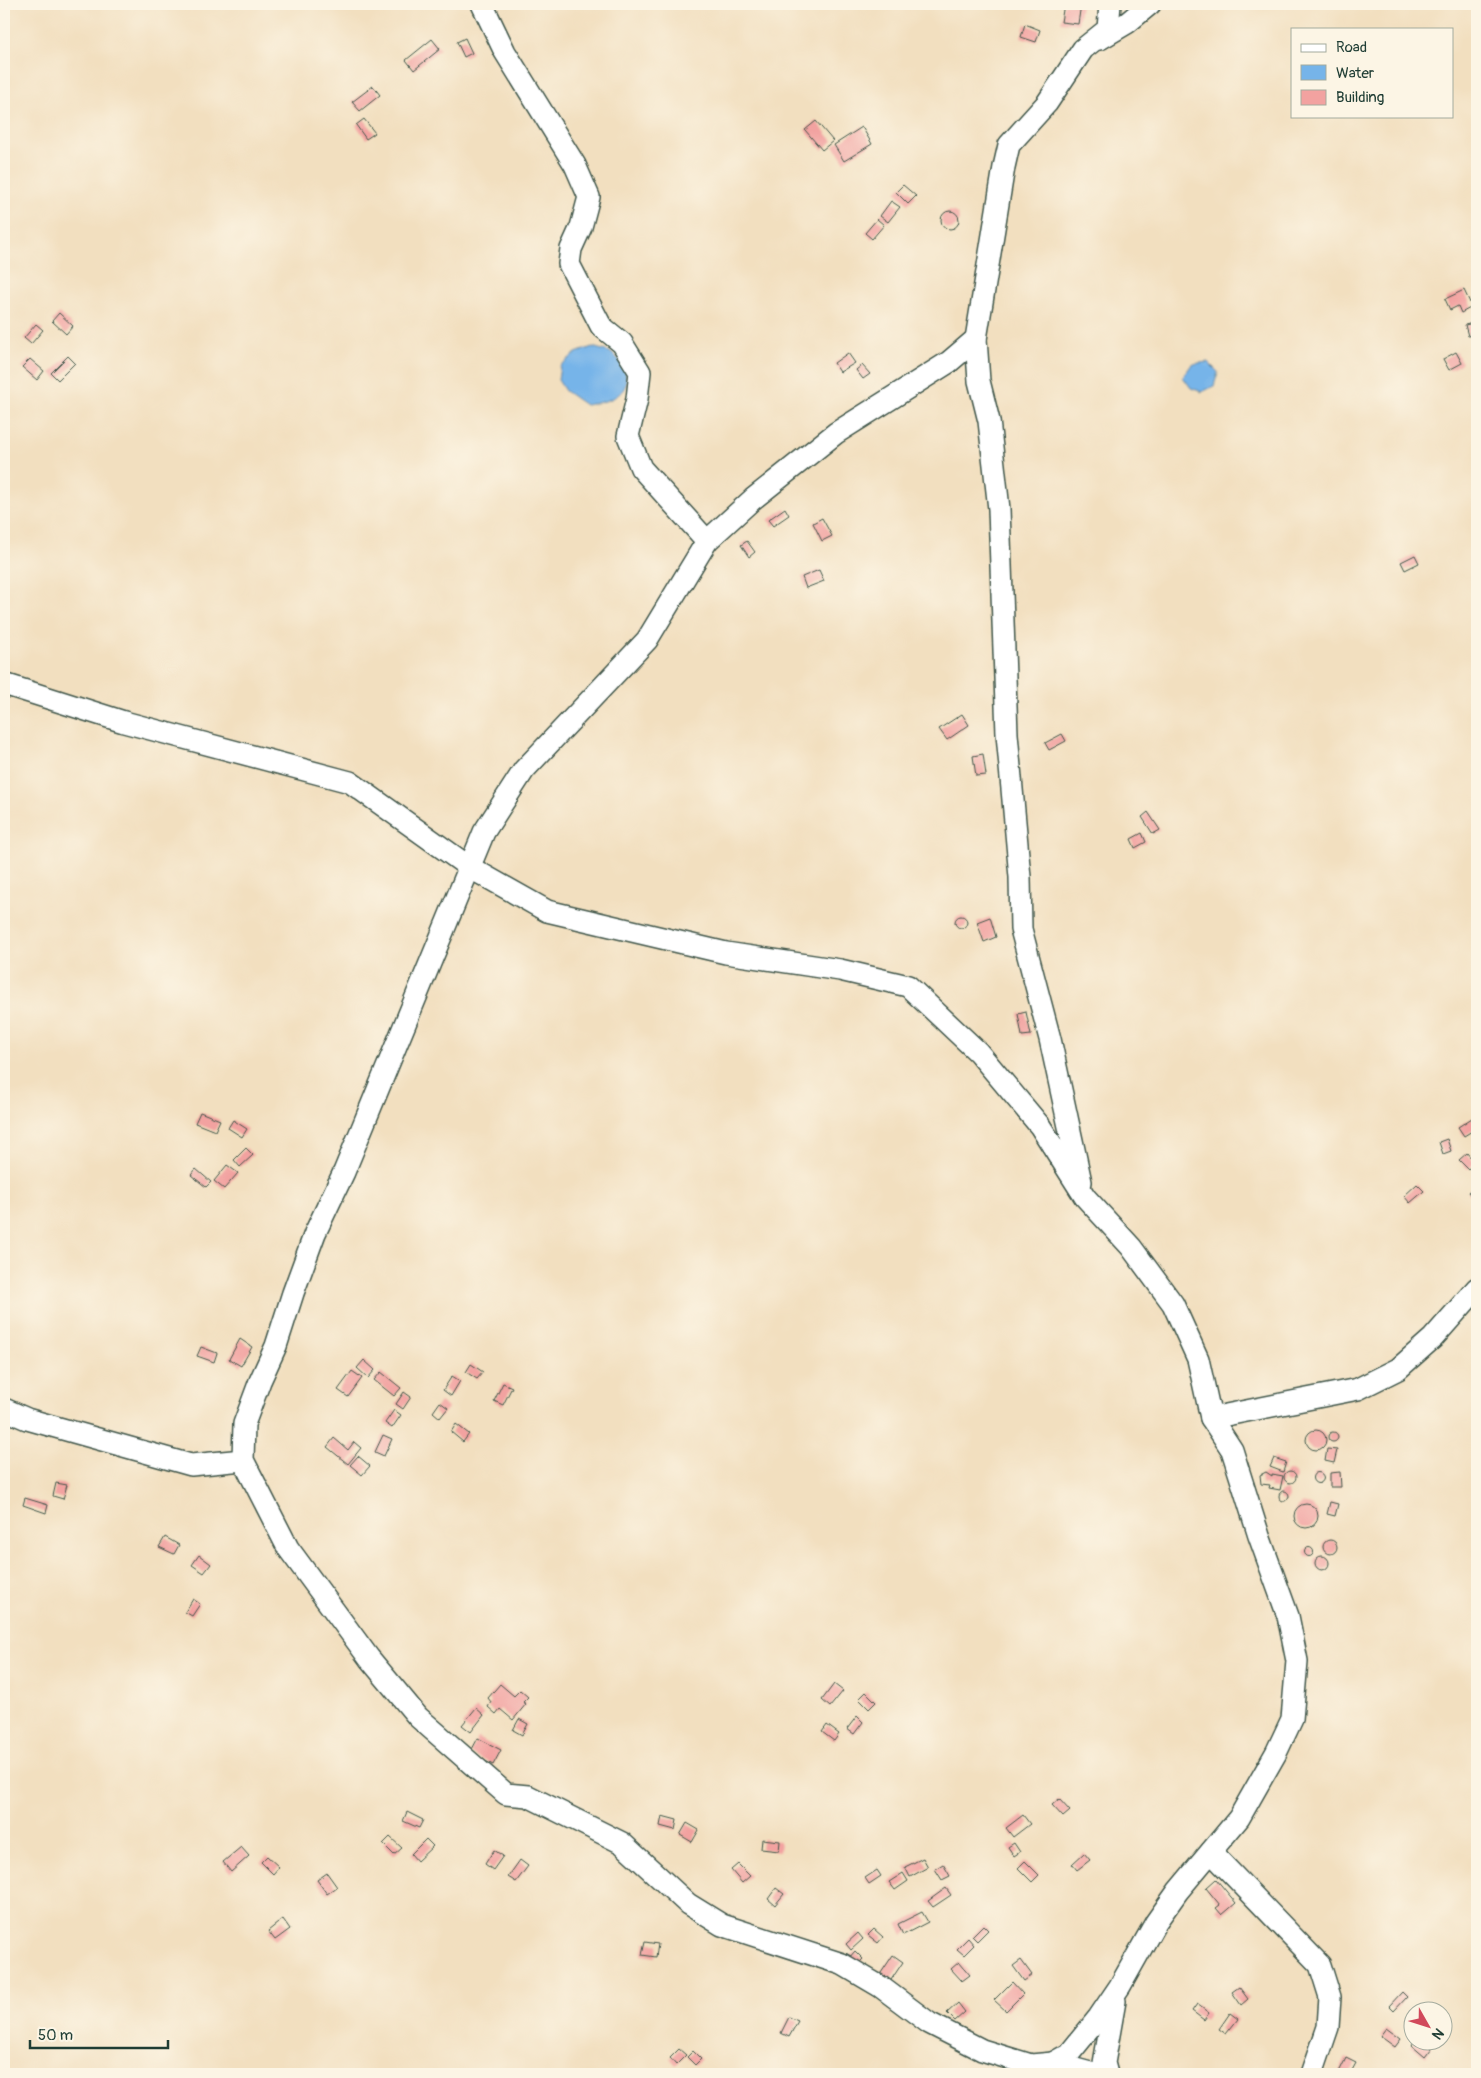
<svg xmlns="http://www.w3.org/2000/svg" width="1481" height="2078" font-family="Pangolin,sans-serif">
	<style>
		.water { fill: #76b4e9; stroke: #4a788e }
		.building { fill: #f2a2a0 }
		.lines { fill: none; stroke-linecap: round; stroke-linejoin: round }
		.street-casing { stroke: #3f5549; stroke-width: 24 }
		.street { stroke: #fff; stroke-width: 21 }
	</style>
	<rect width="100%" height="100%" fill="#fcf5e5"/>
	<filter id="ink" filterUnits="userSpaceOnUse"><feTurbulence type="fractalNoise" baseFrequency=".02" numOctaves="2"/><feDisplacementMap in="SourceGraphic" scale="10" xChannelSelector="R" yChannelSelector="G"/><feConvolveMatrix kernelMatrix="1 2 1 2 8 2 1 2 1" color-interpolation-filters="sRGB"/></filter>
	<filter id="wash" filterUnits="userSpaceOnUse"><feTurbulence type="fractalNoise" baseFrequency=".0096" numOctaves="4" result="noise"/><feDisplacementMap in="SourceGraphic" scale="20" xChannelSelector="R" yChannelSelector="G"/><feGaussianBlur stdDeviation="1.12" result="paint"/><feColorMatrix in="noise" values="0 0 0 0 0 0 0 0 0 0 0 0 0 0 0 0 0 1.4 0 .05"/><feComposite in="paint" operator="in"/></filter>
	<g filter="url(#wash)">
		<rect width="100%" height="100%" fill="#f2dfbf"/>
		<g class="water">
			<path d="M592 347 610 352 624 364C625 370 627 379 626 384 621 400 599 403 585 405L565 391 558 380 560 366 576 353Z"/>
			<polygon points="1208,362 1218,372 1214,386 1202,392 1191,388 1183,377 1192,364"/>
		</g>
		<g id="blocks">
			<g class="building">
				<polygon points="1064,4 1081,4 1078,24 1061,22"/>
				<polygon points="1025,24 1040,30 1036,42 1021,37"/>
				<polygon points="465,38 472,53 464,57 457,42"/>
				<polygon points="432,39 440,49 414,70 406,60"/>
				<polygon points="373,86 380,95 360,111 352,102"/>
				<polygon points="364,119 375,133 366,139 356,125"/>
				<polygon points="816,121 833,141 822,150 805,130"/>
				<polygon points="862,127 872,144 844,161 834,145"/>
				<polygon points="903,185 916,196 908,204 896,192"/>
				<polygon points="891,201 900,207 888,222 880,216"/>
				<circle cx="950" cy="220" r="9"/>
				<polygon points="877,219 884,225 872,239 865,233"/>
				<polygon points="1464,290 1472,307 1461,313 1458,306 1450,310 1445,299"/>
				<polygon points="59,313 73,326 66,334 52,321"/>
				<polygon points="1473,323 1476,334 1468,336 1465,325"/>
				<polygon points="36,324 43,330 31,344 24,338"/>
				<polygon points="1456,352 1462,363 1449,370 1443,359"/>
				<polygon points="848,353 855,363 840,372 834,363"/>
				<polygon points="68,356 75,363 58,380 51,373"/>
				<polygon points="30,359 44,371 37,380 22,367"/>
				<polygon points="862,365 870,374 863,379 856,370"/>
				<polygon points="785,508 789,515 773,526 768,520"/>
				<polygon points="822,518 832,536 822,541 813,523"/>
				<polygon points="747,541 755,552 749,557 741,545"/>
				<polygon points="1415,555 1419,563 1405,570 1401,562"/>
				<polygon points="819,570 824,581 806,588 802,577"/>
				<polygon points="962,714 969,725 947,740 939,729"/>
				<polygon points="1062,734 1066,741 1049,750 1045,743"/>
				<polygon points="983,754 986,775 976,776 973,756"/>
				<polygon points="1148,812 1160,830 1153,834 1142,817"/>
				<polygon points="1142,833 1146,842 1135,848 1131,839"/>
				<circle cx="961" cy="922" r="6"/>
				<polygon points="990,917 996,937 984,942 977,922"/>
				<polygon points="1026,1012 1031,1035 1022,1036 1018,1014"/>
				<polygon points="200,1112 220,1120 215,1131 195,1123"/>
				<polygon points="1472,1118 1477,1128 1464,1136 1458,1127"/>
				<polygon points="233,1120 247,1129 242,1137 228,1128"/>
				<polygon points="1447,1139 1451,1151 1443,1154 1439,1142"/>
				<polygon points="246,1148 253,1155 240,1167 234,1160"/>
				<polygon points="1467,1153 1475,1163 1468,1169 1459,1160"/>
				<polygon points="227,1165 238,1173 224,1189 214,1181"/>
				<polygon points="196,1169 211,1182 206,1187 191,1175"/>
				<polygon points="1417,1184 1424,1191 1410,1203 1404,1196"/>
				<polygon points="1476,1185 1477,1186 1477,1202 1468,1192"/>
				<polygon points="240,1339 252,1347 241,1366 229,1359"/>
				<polygon points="201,1347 217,1353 214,1362 197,1356"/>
				<polygon points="364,1360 375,1370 368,1378 357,1368"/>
				<polygon points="471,1364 483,1372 477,1379 466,1372"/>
				<polygon points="352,1371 362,1378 348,1397 338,1390"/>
				<polygon points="381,1372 401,1388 394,1396 374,1380"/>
				<polygon points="452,1376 460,1381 451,1396 443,1390"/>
				<polygon points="503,1383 512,1387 503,1405 494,1401"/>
				<polygon points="404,1392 411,1397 403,1409 396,1404"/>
				<polygon points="440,1402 448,1408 440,1418 433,1412"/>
				<polygon points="394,1410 401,1415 392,1428 385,1423"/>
				<polygon points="456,1424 469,1434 463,1442 451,1432"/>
				<circle cx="1316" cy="1440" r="10"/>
				<circle cx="1333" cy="1437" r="5"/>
				<polygon points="383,1435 392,1439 384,1456 375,1452"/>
				<polygon points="334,1438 348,1450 354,1442 361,1448 348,1464 327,1447"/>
				<polygon points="1327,1449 1337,1450 1334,1463 1325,1461"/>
				<polygon points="358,1456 370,1466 362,1475 350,1465"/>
				<polygon points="1274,1458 1286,1462 1283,1472 1270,1467"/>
				<circle cx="1290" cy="1477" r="6"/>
				<polygon points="1266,1472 1272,1476 1272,1474 1283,1476 1280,1490 1269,1488 1270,1485 1261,1484 1260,1475"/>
				<polygon points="1340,1472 1341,1487 1330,1487 1330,1473"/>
				<circle cx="1318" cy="1478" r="5.5"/>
				<polygon points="56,1483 67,1485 63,1499 53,1496"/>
				<circle cx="1284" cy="1496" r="5"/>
				<polygon points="25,1498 48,1505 46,1513 23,1505"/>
				<polygon points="1330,1502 1338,1504 1335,1516 1327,1514"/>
				<circle cx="1306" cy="1516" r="12"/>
				<polygon points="165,1537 179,1545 174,1554 159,1547"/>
				<circle cx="1330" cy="1547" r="7"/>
				<circle cx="1309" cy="1552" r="4.5"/>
				<polygon points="199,1555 211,1564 204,1573 192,1565"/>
				<circle cx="1322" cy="1563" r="7"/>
				<polygon points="193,1599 200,1604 192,1616 185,1612"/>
				<polygon points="500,1684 514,1696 520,1690 528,1697 523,1702 526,1704 513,1720 500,1709 496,1714 488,1707 491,1702 488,1698"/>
				<polygon points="834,1684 843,1691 830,1707 822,1700"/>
				<polygon points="866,1692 876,1702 869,1709 859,1699"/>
				<polygon points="476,1708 484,1715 471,1732 462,1725"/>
				<polygon points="857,1716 863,1722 854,1734 847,1729"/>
				<polygon points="519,1719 528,1724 522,1735 513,1730"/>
				<polygon points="827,1725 839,1734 834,1741 822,1732"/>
				<polygon points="478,1738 501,1750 493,1765 470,1753"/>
				<polygon points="1059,1799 1070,1811 1063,1817 1052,1805"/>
				<polygon points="407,1812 423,1820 419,1828 403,1821"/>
				<polygon points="1023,1815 1030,1824 1013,1837 1006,1828"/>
				<polygon points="662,1816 677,1820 675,1830 660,1826"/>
				<polygon points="687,1823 699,1830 692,1842 680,1835"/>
				<polygon points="390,1837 402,1848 394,1855 383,1844"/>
				<polygon points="426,1839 433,1846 417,1861 411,1854"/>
				<polygon points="762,1839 780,1841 779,1851 761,1849"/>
				<polygon points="1014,1843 1020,1852 1014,1856 1008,1847"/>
				<polygon points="241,1847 249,1856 231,1872 223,1862"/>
				<polygon points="494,1850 503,1856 493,1870 485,1864"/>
				<polygon points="1084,1853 1090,1860 1077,1870 1072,1864"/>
				<polygon points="267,1856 279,1867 273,1874 261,1862"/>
				<polygon points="923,1858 928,1867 910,1877 905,1867"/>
				<polygon points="520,1860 528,1866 516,1882 508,1877"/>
				<polygon points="1025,1861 1039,1875 1032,1882 1018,1868"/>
				<polygon points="738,1864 750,1876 742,1883 731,1870"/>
				<polygon points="943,1864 950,1876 942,1880 935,1869"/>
				<polygon points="877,1870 881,1876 869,1884 865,1878"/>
				<polygon points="327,1873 337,1887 327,1894 317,1880"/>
				<polygon points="903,1873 908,1881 895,1890 889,1882"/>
				<polygon points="1216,1879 1236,1903 1222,1915 1216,1908 1220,1905 1206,1888"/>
				<polygon points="776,1888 784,1894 775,1905 768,1899"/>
				<polygon points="946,1888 951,1895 933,1907 928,1901"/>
				<polygon points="922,1912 928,1922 903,1935 898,1924"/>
				<polygon points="283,1919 290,1929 275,1940 268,1931"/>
				<polygon points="983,1925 988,1930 977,1941 972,1936"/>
				<polygon points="874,1929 883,1937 878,1943 868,1935"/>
				<polygon points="858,1933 863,1939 851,1950 846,1944"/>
				<polygon points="968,1938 974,1945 964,1955 957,1949"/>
				<polygon points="645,1942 658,1944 656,1957 642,1955"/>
				<polygon points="855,1951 863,1959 856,1966 848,1959"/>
				<polygon points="893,1955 903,1962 889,1983 879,1976"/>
				<polygon points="1021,1960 1032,1975 1024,1981 1013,1966"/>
				<polygon points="959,1962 970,1975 962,1981 951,1969"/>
				<polygon points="1012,1982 1023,1994 1006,2011 994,2000"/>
				<polygon points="1239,1987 1248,1999 1241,2005 1232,1992"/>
				<polygon points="1402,1992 1407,1997 1394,2011 1389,2006"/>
				<polygon points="958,2003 965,2012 955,2021 947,2013"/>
				<polygon points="1197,2004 1209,2013 1204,2020 1192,2011"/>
				<polygon points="1230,2013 1238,2019 1226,2034 1219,2029"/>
				<polygon points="789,2017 798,2021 789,2037 781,2033"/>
				<polygon points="1386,2028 1401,2039 1395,2047 1380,2036"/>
				<polygon points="1415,2040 1425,2040 1432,2048 1425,2057 1411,2045"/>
				<polygon points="679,2049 686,2055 676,2065 670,2058"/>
				<polygon points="693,2051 701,2059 695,2065 687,2057"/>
				<polygon points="1346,2058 1356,2063 1350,2074 1338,2074"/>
			</g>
		</g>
	</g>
	<g filter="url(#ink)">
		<use href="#blocks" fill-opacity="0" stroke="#3f5549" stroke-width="1"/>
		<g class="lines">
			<defs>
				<g id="street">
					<polyline points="482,4 505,52 575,165 589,197 581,227 571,249 569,264 601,326 622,343 640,372 637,399 628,436 641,468 707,541"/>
					<polyline points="1100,39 1127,23 1150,4"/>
					<polyline points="976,339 949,362 836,433 753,499 707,541 647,640 524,770 484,832 344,1172 315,1233 293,1293 276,1346 260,1381 244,1424 243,1460 288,1548 369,1658 418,1717 506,1794 528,1796 622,1843 688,1904 722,1925 842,1964 881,1987 929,2023 982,2050 1031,2065 1053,2063 1094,2074"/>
					<polyline points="4,684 124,722 350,782 469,867 547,911 726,953 840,970 908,986 978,1052 1040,1126 1085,1197 1131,1247 1173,1304 1198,1359 1211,1418 1232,1450 1259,1536 1288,1616 1297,1661 1292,1719 1276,1753 1239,1818 1178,1891 1156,1922 1120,1986 1099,2017 1069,2054 1053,2063 1047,2070"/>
					<polyline points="1081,1182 1050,1039 1021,929 1020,877 1007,734 999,509 989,421 979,381 976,339 1004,167 1009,145 1047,103 1083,49 1108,29 1110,4"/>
					<polyline points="4,1409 27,1419 191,1465 243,1460"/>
					<polyline points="1211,1418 1358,1389 1398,1369 1433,1338 1477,1288"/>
					<polyline points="1211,1852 1320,1965 1330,1997 1328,2027 1312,2074"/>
					<polyline points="1107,2074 1104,2063 1115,2001"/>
				</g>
			</defs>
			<use href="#street" class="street-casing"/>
			<use href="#street" class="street"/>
		</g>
	</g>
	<rect width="1481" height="2078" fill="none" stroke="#fcf5e5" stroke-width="20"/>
	<rect x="1291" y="28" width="162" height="90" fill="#fcf5e5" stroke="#a4ab9e"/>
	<rect x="1301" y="44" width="25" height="8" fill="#ffffff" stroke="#a4ab9e"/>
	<text x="1336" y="52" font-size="15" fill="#1f3d34">Road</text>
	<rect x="1301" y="65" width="25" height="15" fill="#76b4e9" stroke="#a4ab9e"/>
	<text x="1336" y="78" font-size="15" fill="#1f3d34">Water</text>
	<rect x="1301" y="90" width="25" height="15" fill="#f2a2a0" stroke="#a4ab9e"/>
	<text x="1336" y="102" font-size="15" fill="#1f3d34">Building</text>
	<g transform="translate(1428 2026) rotate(129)"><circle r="24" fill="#fcf5e5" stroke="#a4ab9e"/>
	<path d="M0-4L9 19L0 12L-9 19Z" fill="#d1495b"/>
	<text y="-8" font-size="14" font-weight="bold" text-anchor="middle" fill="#1f3d34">N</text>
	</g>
	<path d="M30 2040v8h138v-8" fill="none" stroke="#1f3d34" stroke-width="2.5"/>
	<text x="38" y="2040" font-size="15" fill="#1f3d34" stroke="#fcf5e5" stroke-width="4" paint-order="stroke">50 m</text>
</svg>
